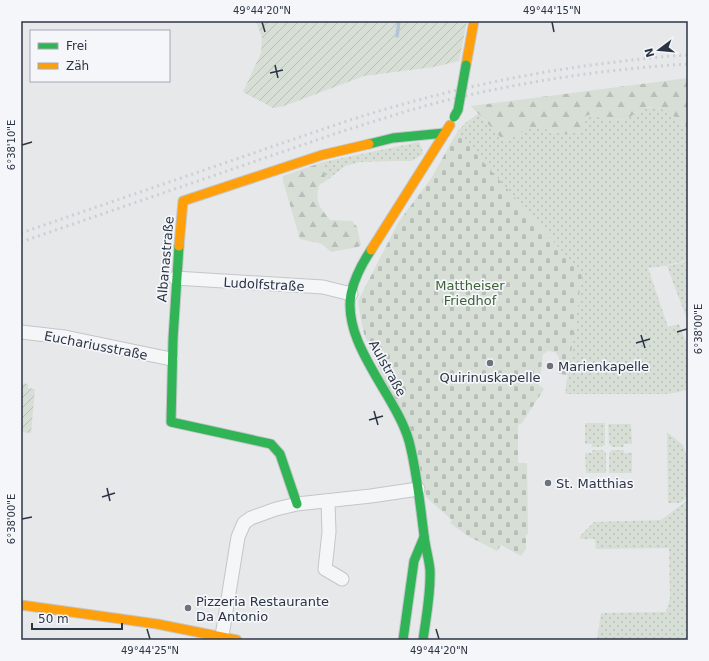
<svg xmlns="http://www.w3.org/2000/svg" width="709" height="661" font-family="'DejaVu Sans',sans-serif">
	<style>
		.grass { fill: url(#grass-dots) }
		.forest { fill: url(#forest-firs) }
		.cemetery { fill: url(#cemetery-stones) }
		.garden { fill: url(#garden-furrows) }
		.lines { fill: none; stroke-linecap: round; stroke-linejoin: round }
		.stream { stroke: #b4c4d5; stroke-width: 3.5 }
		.street-casing { stroke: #c4c6c8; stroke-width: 15 }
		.fast-casing { stroke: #c4c6c8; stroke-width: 11 }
		.slow-casing { stroke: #c4c6c8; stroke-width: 11 }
		.street { stroke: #f5f6f7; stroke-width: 13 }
		.fast { stroke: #30b455; stroke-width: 9 }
		.slow { stroke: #ff9f0a; stroke-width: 9 }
		.rail { stroke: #cecfd2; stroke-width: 3; stroke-dasharray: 2 4; stroke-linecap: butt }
		.fast-bridge-casing { stroke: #c4c6c8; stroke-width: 11; stroke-linecap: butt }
		.fast-bridge { stroke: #30b455; stroke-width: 9 }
		.ticks { fill: none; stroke: #2b3445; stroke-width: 1.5 }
		.poi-dot { fill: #6c737f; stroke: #f4f6f9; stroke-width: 1.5 }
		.labels { text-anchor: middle; stroke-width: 3.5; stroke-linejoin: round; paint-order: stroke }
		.street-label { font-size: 13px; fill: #2b3445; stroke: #f4f6f9 }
		.park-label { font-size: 13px; fill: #3f6138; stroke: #f4f6f9 }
		.poi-label { font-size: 13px; fill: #2b3445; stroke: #f4f6f9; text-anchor: start }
		.neatline { fill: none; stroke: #2b3445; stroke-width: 1.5 }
		.ticks-label { font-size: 10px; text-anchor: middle; fill: #2b3445 }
	</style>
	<defs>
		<pattern id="grass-dots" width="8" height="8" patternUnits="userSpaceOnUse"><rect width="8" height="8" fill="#d6ded6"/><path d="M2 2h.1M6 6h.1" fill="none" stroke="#b8bfb9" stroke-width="1.8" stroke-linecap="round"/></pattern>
		<pattern id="forest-firs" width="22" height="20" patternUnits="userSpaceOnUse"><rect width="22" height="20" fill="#d6ded6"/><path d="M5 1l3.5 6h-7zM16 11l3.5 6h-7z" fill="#b8bfb9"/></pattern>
		<pattern id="cemetery-stones" width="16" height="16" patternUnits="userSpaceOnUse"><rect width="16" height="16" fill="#d6ded6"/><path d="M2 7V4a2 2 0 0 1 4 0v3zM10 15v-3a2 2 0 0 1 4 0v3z" fill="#b8bfb9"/></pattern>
		<pattern id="garden-furrows" width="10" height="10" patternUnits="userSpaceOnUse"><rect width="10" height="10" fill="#d6ded6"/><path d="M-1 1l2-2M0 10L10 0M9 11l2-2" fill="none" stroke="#b8bfb9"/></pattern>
	</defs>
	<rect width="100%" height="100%" fill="#e6e8ea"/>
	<g class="grass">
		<path d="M655 107 668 111 684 125H688V260L664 266 648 268 668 327 679 324 688 347V389L679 392 667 394H565L582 274 457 132 465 123 478 114 503 140C516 140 523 127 537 127 542 127 548 130 552 132 562 134 571 133 580 131L585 116 592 114 602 118 626 120 642 108Z"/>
		<polygon points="419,142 422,149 423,154 412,161 392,161 360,162 345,166 326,181 323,162"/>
		<polygon points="688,261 688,322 667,266"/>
		<polygon points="585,423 605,423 605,445 602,447 592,447 592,444 585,444"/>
		<polygon points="608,424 631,424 632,444 624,444 624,447 612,447 609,444"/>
		<polygon points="667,432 683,445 688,460 688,497 680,503 668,503"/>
		<polygon points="592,450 602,450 606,453 606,473 586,473 585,453 592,453"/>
		<polygon points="612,450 624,450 624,453 632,453 632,473 609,473 609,453"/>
		<polygon points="688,500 688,640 597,640 601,613 666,612 670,598 669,548 596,549 595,539 580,539 580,536 594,522 661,520"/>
	</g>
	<g class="forest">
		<path d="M688 78V125C682 125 679 121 675 117 667 110 653 103 642 109 636 111 631 117 626 120L602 118 592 114 585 116C585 119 586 123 585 126 581 136 561 134 553 132 548 130 542 127 538 127 523 127 516 140 503 140L471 106Z"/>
		<path d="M323 162 326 181 319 185C315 203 319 206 330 220L352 221 357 227 361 245 358 247 331 252 322 244 300 239 283 181V176Z"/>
	</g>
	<polygon class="cemetery" points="457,132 582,274 568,375 558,374 559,357 555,352 548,351 543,354 539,385 544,389 522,423 518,425 518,463 527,463 528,534 526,535 526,549 521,556 501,545 497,551 468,536 450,523 452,520 427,498 380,371 364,334 361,320 358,301 398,223 432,177"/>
	<g class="garden">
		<polygon points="256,21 467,21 459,61 434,67 364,76 284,106 273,108 243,92 261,53 262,38"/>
		<polygon points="21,383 28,384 28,388 35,389 31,433 21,432"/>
	</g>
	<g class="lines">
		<polyline class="stream" points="397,36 399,21"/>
		<defs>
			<g id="street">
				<polyline points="175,278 323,287 351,294"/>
				<polyline points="21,332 65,337 171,359"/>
				<polyline points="328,501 329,532 325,569 342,579"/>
				<polyline points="222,636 238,537 244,523 251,518 276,509 297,504 371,496 418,489"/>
			</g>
			<g id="fast">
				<polyline points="369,144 393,138 445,133"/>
				<polyline points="179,246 173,339 171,422 271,444 280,454 297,504"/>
				<path d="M371 250C363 262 354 279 351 294 342 344 396 395 409 441 417 472 420 504 424 535 425 546 429 559 430 570 431 594 426 617 423 640"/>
				<polyline points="403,640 414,561 424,537"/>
			</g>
			<g id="slow">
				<polyline points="466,65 474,21"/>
				<polyline points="179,246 183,201 322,155 369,144"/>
				<polyline points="371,250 450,125"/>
				<polyline points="21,605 157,624 237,640"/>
			</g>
		</defs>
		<use href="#street" class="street-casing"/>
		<use href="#fast" class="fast-casing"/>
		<use href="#slow" class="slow-casing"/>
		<use href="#street" class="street"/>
		<use href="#fast" class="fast"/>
		<use href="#slow" class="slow"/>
		<g class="rail">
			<path d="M21 233 338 124C429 94 521 73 616 62 640 59 664 56 688 55"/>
			<path d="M21 242 340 132C376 121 411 109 448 100 526 81 607 69 688 64"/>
		</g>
		<defs>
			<polyline id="fast-bridge" points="454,117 458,110 466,65"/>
		</defs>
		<use href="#fast-bridge" class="fast-bridge-casing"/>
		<use href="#fast-bridge" class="fast-bridge"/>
	</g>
	<path class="ticks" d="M262 22 265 32M552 22 554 32M275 65 278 78M270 73 283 70M22 145 32 142M677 332 687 329M641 335 645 348M636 343 650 339M374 411 378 425M369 420 383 416M107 488 110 501M102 497 115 493M22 519 32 517M147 629 150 639M436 629 439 639"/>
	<g class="poi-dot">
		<circle cx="490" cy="363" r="4"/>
		<circle cx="550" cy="366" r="4"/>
		<circle cx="548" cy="483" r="4"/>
		<circle cx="188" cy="608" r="4"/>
	</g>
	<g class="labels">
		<g class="street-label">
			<text transform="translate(165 259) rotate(-85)" y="5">Albanastraße</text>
			<text transform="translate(264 284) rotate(3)" y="5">Ludolfstraße</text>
			<text transform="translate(96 345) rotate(11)" y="5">Euchariusstraße</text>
			<text transform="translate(388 368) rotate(61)" y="5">Aulstraße</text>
		</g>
		<g class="park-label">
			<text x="470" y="290">Mattheiser<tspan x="470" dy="15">Friedhof</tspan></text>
		</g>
		<g class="poi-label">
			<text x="558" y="371">Marienkapelle</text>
			<text x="490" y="382" text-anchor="middle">Quirinuskapelle</text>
			<text x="556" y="488">St. Matthias</text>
			<text x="196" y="606">Pizzeria Restaurante<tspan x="196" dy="15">Da Antonio</tspan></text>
		</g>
	</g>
	<rect width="709" height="661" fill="none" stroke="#f4f6f9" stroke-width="44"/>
	<rect x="30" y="30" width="140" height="52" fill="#f4f6f9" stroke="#a4a8b1"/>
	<rect x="38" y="43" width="20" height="6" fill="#30b455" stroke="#a4a8b1"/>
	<text x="66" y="50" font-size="12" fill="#2b3445">Frei</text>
	<rect x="38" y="63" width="20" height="6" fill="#ff9f0a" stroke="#a4a8b1"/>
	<text x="66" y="70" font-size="12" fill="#2b3445">Zäh</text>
	<g transform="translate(659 50) rotate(254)" stroke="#f4f6f9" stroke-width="3" paint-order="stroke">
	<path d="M0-3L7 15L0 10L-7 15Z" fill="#2b3445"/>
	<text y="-6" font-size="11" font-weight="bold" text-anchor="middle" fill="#2b3445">N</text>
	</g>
	<path d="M32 623v6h90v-6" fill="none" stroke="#2b3445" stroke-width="2"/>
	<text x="38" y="623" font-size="12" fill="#2b3445" stroke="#f4f6f9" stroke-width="3" paint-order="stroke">50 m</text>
	<rect x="22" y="22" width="665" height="617" class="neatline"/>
	<g class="ticks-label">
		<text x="262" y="14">49°44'20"N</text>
		<text x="552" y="14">49°44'15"N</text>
		<text transform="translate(11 145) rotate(-90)" y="4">6°38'10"E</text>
		<text transform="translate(698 329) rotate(-90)" y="4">6°38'00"E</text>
		<text transform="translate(11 519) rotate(-90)" y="4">6°38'00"E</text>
		<text x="150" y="654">49°44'25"N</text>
		<text x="439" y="654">49°44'20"N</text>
	</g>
</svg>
